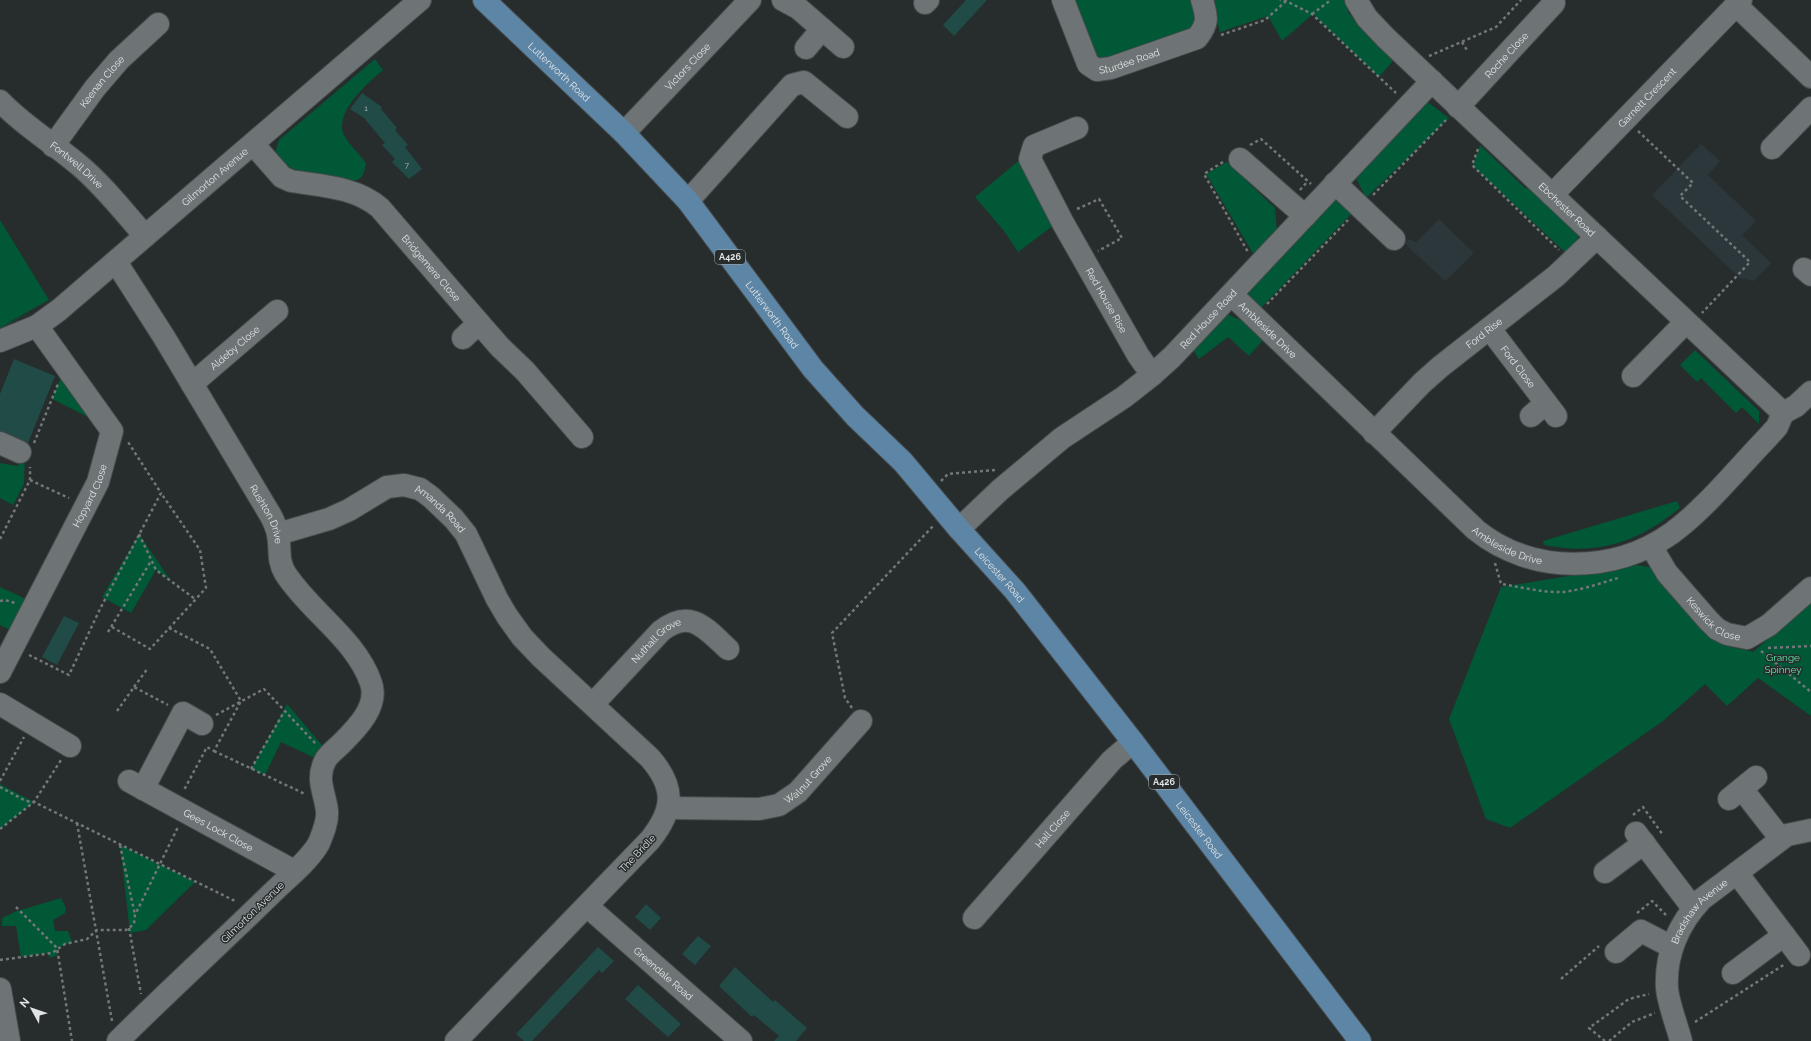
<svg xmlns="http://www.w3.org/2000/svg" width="1811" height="1041" font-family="Raleway,sans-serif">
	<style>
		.built { fill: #2b373a }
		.green { fill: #005837 }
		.building { fill: #204b47 }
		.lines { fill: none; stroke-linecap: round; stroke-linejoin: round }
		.minor-casing { stroke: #464a4b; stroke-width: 24 }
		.major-casing { stroke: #464a4b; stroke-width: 24 }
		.path { stroke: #737778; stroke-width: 2.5; stroke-dasharray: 3 3; stroke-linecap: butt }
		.minor { stroke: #6e7475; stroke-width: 22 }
		.major { stroke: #5d85a6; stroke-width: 22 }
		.labels { text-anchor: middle; stroke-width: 3; stroke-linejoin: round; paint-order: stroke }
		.number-label { font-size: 8px; fill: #b1bebe }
		.shield { fill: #272c2d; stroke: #a9adae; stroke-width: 1 }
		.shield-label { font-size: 9px; font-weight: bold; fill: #e1e4e5 }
		.street-label { font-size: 10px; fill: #e1e4e5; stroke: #272c2d }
		.park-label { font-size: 10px; fill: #5fe6a5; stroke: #272c2d }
	</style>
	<rect width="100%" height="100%" fill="#272c2d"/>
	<g class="built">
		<polygon points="1701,144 1720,161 1708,175 1756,221 1742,235 1771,263 1754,281 1740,278 1652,195"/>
		<polygon points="1439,219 1474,253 1445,281 1404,243 1408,239 1416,242"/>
	</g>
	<g class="green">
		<polygon points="1063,0 1201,0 1204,29 1097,70"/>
		<polygon points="1210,0 1348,0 1350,3 1348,12 1361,29 1393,61 1379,77 1313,14 1282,41 1268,16 1220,32"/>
		<path d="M375 59 383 70C369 82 336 110 343 133 346 141 360 155 366 163 365 169 364 176 359 179 349 186 299 173 288 166 285 164 279 158 277 155 275 150 277 145 279 140Z"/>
		<polygon points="1425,100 1449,118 1366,198 1354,174"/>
		<path d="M1480 145 1525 188 1534 189 1577 229C1580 240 1576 245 1567 254L1473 166Z"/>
		<polygon points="1023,157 1058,222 1018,252 1004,231 975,197"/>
		<polygon points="1227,162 1275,208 1277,231 1254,255 1206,174"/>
		<polygon points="1333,199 1341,199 1355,210 1261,308 1248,295 1248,289"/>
		<polygon points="0,220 49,300 4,325 36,310 0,328"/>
		<polygon points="1227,314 1245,322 1264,339 1249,356 1228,337 1199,359 1190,346"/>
		<polygon points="1695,350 1759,411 1759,424 1742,407 1736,413 1701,378 1697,382 1680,365"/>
		<polygon points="64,370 104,425 52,399"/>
		<polygon points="25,449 24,484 13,505 0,498 0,463 18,466"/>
		<path d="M1677 501 1680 508C1638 542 1598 556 1544 545L1543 541Z"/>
		<polygon points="139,534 171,581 156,570 131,613 102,597"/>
		<path d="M1636 565 1650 567 1657 573C1674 592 1703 632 1723 644 1732 649 1744 648 1753 652L1811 601V716L1758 678 1727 706 1705 684 1663 721 1510 828 1486 819 1449 719 1501 587Z"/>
		<polygon points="0,587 26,599 10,630 0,625"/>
		<polygon points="287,704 327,751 321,761 281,742 265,775 251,769"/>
		<polygon points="0,784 34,802 0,829"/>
		<polygon points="120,845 195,882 146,930 130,933"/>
		<polygon points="61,898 66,908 65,913 53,920 55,931 68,931 72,942 57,948 58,955 50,958 47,953 21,957 16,926 2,926 2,918 17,911"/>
	</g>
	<g class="building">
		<polygon points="966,0 987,0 954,36 943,25"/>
		<polygon points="362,93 382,107 381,109 397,128 395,130 408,145 405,147 422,169 409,179 392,162 395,159 382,145 385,143 364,118 350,109"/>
		<polygon points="14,359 55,376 28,443 0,431 0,394"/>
		<polygon points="64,616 79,623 57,665 42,657"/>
		<polygon points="646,904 661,918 650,930 635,917"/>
		<polygon points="698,936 711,946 695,965 682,954"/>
		<polygon points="598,947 614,961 602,973 599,970 532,1041 524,1041 516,1034"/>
		<polygon points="735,967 773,1002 775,1000 807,1028 796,1041 774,1041 779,1036 754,1015 752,1017 719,986"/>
		<polygon points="638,985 681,1024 668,1037 625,999"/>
	</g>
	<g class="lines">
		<defs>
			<g id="minor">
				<polyline points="783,0 798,8 843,47"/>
				<path id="s1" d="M1063 0 1088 64 1097 70 1111 68 1197 38C1209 23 1207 17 1202 0"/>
				<path id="s2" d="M1356 0 1367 18 1386 38 1783 413"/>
				<polyline points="925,3 928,0"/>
				<polyline points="1736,5 1811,77"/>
				<polyline points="806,48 822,29"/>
				<path id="s3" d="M0 101C25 127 52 142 79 165 103 185 124 212 145 236"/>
				<path id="s4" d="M1458 107 1554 3"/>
				<path id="s5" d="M1077 128 1034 146 1030 159 1063 223 1138 355 1152 375"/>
				<path id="s6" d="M624 133 750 0"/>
				<path id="s7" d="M253 144 282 177 291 181C322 186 356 187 380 208L479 323 500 347 525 371 582 437"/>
				<path id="s8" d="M53 146 95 88 119 60 158 24"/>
				<polyline points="1772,148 1811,108"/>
				<polyline points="1240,159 1305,216"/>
				<polyline points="1335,183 1394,239"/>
				<path id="s9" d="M1552 195 1741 0"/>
				<polyline points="688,201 792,85 804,82 847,117"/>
				<path id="s10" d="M116 262 164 337 271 516C274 522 277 529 278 535 281 550 277 559 285 573 310 612 356 639 371 683 379 706 357 728 342 743 337 748 330 753 326 759 315 779 325 792 327 811 328 821 323 833 319 843 310 860 285 880 271 894 221 943 168 991 118 1041"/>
				<polyline points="1804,269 1811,275"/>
				<path id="s11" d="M1232 295 1476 530C1532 575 1614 574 1672 533 1706 508 1737 469 1767 438L1777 427 1783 413 1796 406 1811 392"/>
				<path id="s12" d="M1490 329 1556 416"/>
				<polyline points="463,338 479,323"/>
				<path id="s13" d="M0 341 37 326 59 310 420 0"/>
				<polyline points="1633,376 1686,322"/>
				<path id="s14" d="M192 384 277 311"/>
				<polyline points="1531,416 1546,403"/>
				<path id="s15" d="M1374 433 1422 383 1440 367 1556 276 1597 237"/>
				<polyline points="0,443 20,452"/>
				<path id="s16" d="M959 529 1000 490 1062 438 1124 397 1152 375 1172 357 1432 81"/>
				<path id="s17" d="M278 534 329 519 349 510 387 487 404 485 420 489 431 497 454 519 466 534 497 599 507 616 522 637 541 657 650 758C676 788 674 810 650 840L456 1041"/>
				<path id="s18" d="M1651 546 1667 573 1708 620 1717 629 1727 634 1747 638 1769 625 1811 588"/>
				<path id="s19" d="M0 672 98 482 112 431 37 326"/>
				<polyline points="0,704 70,746"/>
				<path id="s20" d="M593 704 661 631C691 608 705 628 728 649"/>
				<path id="s21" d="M129 781 294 871"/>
				<polyline points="143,789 183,713 202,724"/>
				<polyline points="1742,789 1781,839"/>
				<polyline points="1729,799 1756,777"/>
				<path id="s22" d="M668 808 759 809 779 805 798 792 861 721"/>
				<polyline points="1636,833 1693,908"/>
				<polyline points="1605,872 1644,843"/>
				<polyline points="1737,873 1799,955"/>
				<path id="s23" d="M587 906 741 1041"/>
				<path id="s24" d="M974 918 1112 760 1133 742"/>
				<polyline points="1616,952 1641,931 1672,947"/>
				<polyline points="1733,973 1784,935"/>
				<polyline points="0,989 9,1041"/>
				<path id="s25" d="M1681 1041C1677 1025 1668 1003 1667 988 1665 954 1679 923 1702 899L1787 835 1811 830"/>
			</g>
			<g id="major">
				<path id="s26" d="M484 0 624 133 688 201 813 369 855 416 903 462 959 529 1015 591 1133 742 1360 1041"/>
			</g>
		</defs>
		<use href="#minor" class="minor-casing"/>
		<use href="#major" class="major-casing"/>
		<g class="path">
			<polyline points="1284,0 1312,14 1396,93"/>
			<polyline points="1312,14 1331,0"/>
			<polyline points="1221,35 1265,20 1285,2 1280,0"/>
			<polyline points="1462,42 1468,52"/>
			<polyline points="1429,56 1496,27 1521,0"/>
			<polyline points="1638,131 1693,183 1680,196 1750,262 1702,313"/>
			<polyline points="1250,145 1261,139 1311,184"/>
			<polyline points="1478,149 1472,165 1559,250"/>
			<polyline points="1223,162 1204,174 1248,252"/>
			<polyline points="1300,190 1308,181"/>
			<polyline points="1373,195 1446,120"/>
			<polyline points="1077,209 1099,199 1122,238 1098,251"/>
			<polyline points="1267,304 1348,220"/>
			<polyline points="34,443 58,384"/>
			<polyline points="30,480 69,498"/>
			<polyline points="941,481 948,474 995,470"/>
			<polyline points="139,534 156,570 195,599"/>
			<polyline points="0,539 30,480 30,467"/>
			<path d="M1495 563 1501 584C1521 587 1543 593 1563 592 1582 590 1601 583 1618 578"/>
			<polyline points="0,601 5,600 15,603"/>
			<polyline points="112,627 150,649 206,588 200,550 161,493"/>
			<polyline points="169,628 210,649 241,701 214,751 207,747 184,790"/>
			<polyline points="108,632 151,561"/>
			<polyline points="1768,648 1811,646"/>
			<polyline points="1761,651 1811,692"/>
			<polyline points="29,655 69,675 100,609 161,493 128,442"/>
			<polyline points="134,687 148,668"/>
			<polyline points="852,708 845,698 832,633 934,525"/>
			<polyline points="117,711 134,687 168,705"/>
			<polyline points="216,715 264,689 316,744"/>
			<polyline points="214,751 305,794"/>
			<polyline points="251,769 284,712"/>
			<polyline points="0,781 24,737"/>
			<polyline points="0,787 26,801 34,802 237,902"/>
			<polyline points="1633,815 1643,807 1663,835"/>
			<polyline points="77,823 112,1021"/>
			<polyline points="0,829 34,802 61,760"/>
			<polyline points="120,845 135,915"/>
			<polyline points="16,907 57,948 72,1041"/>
			<polyline points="1637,913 1652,901 1667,916"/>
			<polyline points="129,928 141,994"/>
			<polyline points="0,960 52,953 65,944 87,939 97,930 126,930 134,924 135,915 178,827"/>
			<polyline points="1561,979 1599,946"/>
			<polyline points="1695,1022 1785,964"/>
			<polyline points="1605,1041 1589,1028 1629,999 1649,994"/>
			<polyline points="1609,1041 1632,1022 1655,1013"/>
		</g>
		<use href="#minor" class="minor"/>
		<use href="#major" class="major"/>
	</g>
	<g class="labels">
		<g class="number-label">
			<text x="366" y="111">1</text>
			<text x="407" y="168">7</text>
		</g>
		<g class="shield">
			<rect x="715" y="250" width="30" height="14" rx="3"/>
			<rect x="1149" y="775" width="30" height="14" rx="3"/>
		</g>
		<g class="shield-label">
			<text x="730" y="260">A426</text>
			<text x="1164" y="785">A426</text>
		</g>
		<g class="street-label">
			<text dy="4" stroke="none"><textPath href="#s4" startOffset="71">Roche Close</textPath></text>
			<text dy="4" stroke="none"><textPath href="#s1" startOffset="113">Sturdee Road</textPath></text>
			<text dy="4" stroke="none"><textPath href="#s6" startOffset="92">Victors Close</textPath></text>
			<text dy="4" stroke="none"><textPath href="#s26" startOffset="104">Lutterworth Road</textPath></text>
			<text dy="4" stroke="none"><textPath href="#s8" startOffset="81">Keenan Close</textPath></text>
			<text dy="4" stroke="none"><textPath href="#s9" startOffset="136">Garnett Crescent</textPath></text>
			<text dy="4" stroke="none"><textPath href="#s3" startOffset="100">Fontwell Drive</textPath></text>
			<text dy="4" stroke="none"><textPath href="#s13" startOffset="272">Gilmorton Avenue</textPath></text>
			<text dy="4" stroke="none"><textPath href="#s2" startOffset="298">Ebchester Road</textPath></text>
			<text dy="4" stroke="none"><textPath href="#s7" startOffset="227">Bridgemere Close</textPath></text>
			<text dy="4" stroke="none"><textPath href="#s5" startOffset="221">Red House Rise</textPath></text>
			<text dy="4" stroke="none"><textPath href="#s26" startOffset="428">Lutterworth Road</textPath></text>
			<text dy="4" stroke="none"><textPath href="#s16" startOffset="327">Red House Road</textPath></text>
			<text dy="4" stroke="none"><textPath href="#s11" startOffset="50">Ambleside Drive</textPath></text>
			<text dy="4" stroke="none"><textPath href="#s15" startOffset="149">Ford Rise</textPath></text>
			<text dy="4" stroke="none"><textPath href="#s14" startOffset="56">Aldeby Close</textPath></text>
			<text dy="4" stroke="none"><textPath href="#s12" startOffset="47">Ford Close</textPath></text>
			<text dy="4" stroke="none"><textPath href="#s19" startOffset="198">Hopyard Close</textPath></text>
			<text dy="4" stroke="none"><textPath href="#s17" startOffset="181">Amanda Road</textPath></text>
			<text dy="4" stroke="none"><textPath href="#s10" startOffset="294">Rushton Drive</textPath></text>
			<text dy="4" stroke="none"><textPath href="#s11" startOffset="374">Ambleside Drive</textPath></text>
			<text dy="4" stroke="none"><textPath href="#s26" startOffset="774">Leicester Road</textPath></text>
			<text dy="4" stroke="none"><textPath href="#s18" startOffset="98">Keswick Close</textPath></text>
			<text dy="4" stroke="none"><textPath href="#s20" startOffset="90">Nuthall Grove</textPath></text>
			<text dy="4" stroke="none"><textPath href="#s22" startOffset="150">Walnut Grove</textPath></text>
			<text dy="4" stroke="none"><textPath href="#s24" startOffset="119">Hall Close</textPath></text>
			<text dy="4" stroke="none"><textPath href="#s21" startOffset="102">Gees Lock Close</textPath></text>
			<text dy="4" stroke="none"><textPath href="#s26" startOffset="1098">Leicester Road</textPath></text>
			<text transform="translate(637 853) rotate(-47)" y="4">The Bridle</text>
			<text transform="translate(252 912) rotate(-44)" y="4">Gilmorton Avenue</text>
			<text dy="4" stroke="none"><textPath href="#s25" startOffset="142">Bradshaw Avenue</textPath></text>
			<text dy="4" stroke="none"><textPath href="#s23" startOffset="102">Greendale Road</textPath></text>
		</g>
		<g class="park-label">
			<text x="1783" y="661">Grange<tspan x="1783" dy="12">Spinney</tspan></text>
		</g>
	</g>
	<g transform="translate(32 1009) rotate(310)" stroke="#272c2d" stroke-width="3" paint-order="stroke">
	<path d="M0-3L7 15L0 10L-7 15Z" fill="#e1e4e5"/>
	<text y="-6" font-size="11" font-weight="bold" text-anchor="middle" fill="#e1e4e5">N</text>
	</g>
</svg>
